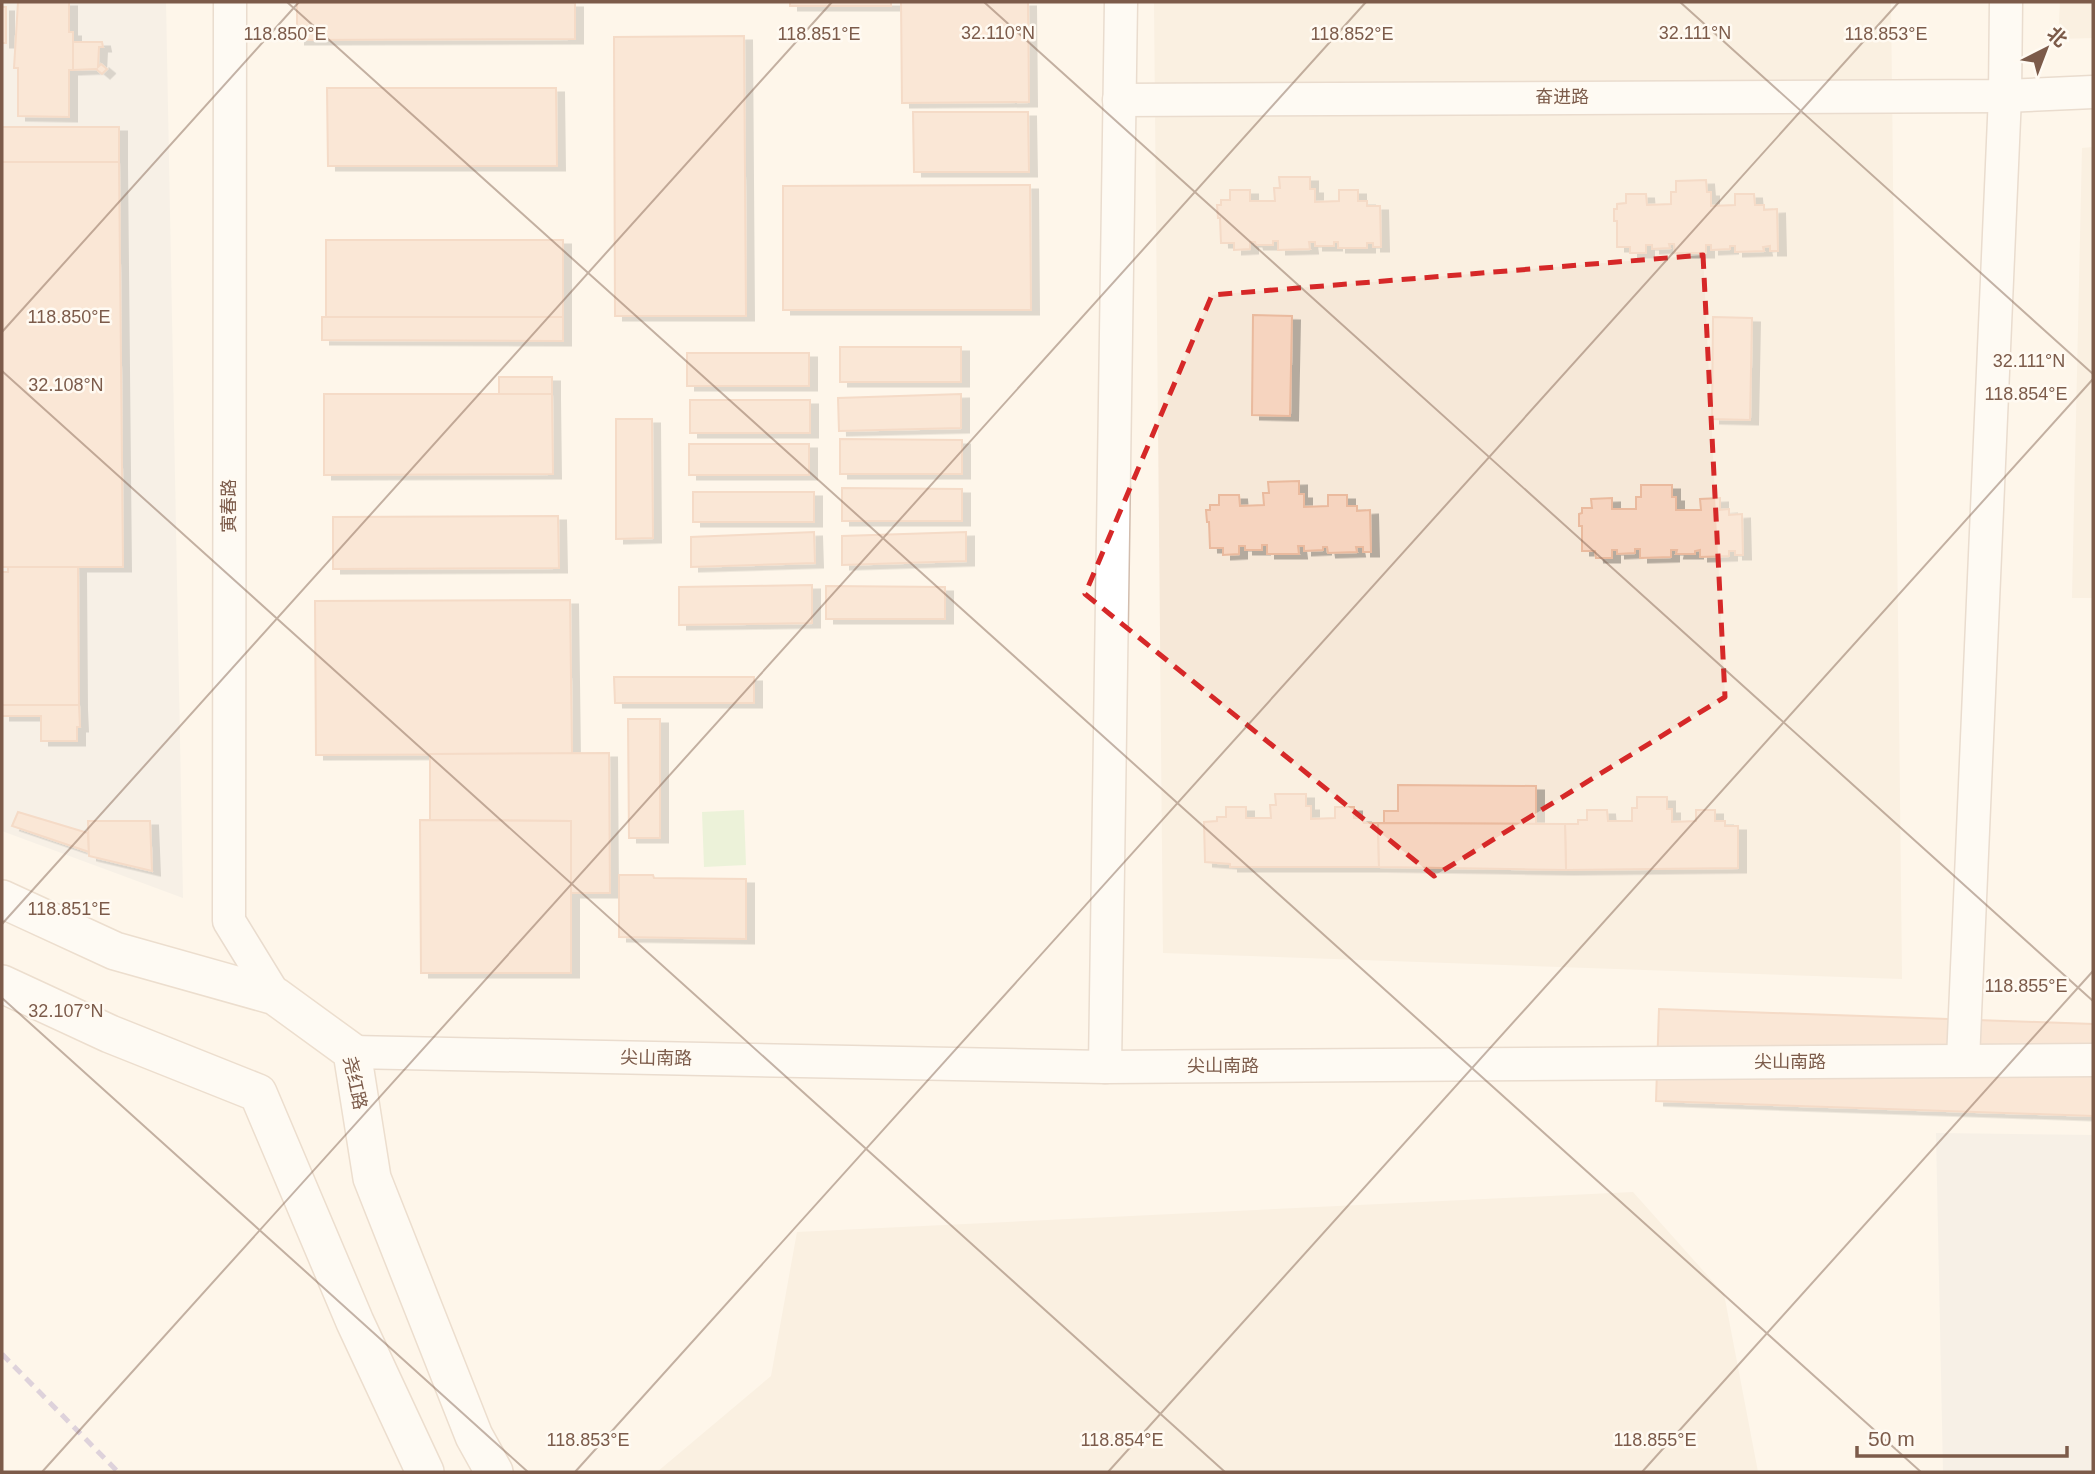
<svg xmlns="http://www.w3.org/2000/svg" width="2095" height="1474" font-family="Helvetica,'Noto Sans SC',sans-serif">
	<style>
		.residential { fill: #f6e8d8 }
		.industrial { fill: #efe9e3 }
		.green { fill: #d7eec6 }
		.building { fill: #f6d4bf; stroke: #eaba9e; stroke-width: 2; filter: url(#shadow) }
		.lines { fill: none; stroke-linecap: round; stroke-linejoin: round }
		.tertiary-casing { stroke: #d2bdae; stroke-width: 35 }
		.secondary-casing { stroke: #d8c0ad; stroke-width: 40 }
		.tertiary { stroke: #fff; stroke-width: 32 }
		.secondary { stroke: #fff; stroke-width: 37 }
		.rail { stroke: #b9a6cb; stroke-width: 5; stroke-dasharray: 10 7; stroke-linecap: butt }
		.marked { fill: none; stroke: #d62828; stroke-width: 5; stroke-dasharray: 14 9; stroke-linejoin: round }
		.ticks { fill: none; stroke: #7c5b4a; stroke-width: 2; stroke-opacity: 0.45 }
		.labels { text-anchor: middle; stroke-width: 5; stroke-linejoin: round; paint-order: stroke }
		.street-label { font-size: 18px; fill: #7c5b4a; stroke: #fffaf2 }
		.ticks-label { font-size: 18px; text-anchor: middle; fill: #7c5b4a; stroke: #fffaf2; stroke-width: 5; stroke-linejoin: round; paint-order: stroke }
	</style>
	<defs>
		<filter id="shadow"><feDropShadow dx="8" dy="4.5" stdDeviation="0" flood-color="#0004"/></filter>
	</defs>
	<rect width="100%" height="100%" fill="#fef6ea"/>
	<g class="residential">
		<polygon points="1154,2 1891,2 1902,979 1163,953"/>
		<polygon points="2060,2 2093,2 2093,38 2058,39"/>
		<polygon points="2093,147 2093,598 2072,598 2082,148"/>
		<polygon points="1633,1192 1724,1294 1758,1472 657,1472 771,1376 797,1232"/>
	</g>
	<g class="industrial">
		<polygon points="2,2 166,2 183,898 2,831"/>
		<polygon points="1936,1133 2093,1135 2093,1472 1943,1472"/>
	</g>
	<polygon class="green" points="744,810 746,865 704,867 702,812"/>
	<g class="building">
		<polygon points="18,2 69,2 69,32 73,32 73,70 69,70 69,117 18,116 18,68 14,68"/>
		<rect x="790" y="2" width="101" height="4"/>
		<polygon points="901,2 1028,2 1029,102 902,103"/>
		<polygon points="297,3 575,3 575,39 297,40"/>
		<rect x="2" y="7" width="4" height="36"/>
		<polygon points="744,36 746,316 615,316 614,37"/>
		<polygon points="73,42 102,42 103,47 99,47 98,67 101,64 107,69 102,74 96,69 73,70"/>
		<polygon points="327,88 556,88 557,166 328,166"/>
		<polygon points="913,112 1028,112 1029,172 914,172"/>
		<rect x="2" y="127" width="117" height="35"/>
		<polygon points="2,162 119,162 123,567 2,567"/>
		<polygon points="1279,177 1310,177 1310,189 1315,189 1315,202 1339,201 1339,190 1358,190 1358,201 1367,201 1367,206 1380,206 1381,247 1373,247 1373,243 1367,243 1367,248 1338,248 1338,242 1334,242 1334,246 1315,246 1315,242 1309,242 1310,249 1278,250 1278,241 1273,241 1273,245 1256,245 1255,242 1250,242 1250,249 1234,250 1234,243 1221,243 1220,218 1218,218 1217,205 1221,205 1221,200 1230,200 1230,190 1250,190 1250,201 1275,201 1274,188 1280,188"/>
		<polygon points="1706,180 1707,192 1711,192 1711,206 1735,205 1735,194 1754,194 1755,205 1764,205 1764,210 1777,209 1778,251 1770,251 1770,246 1763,247 1764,251 1735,252 1735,246 1730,246 1730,249 1711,250 1711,245 1706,245 1706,253 1675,253 1674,244 1669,244 1670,248 1652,249 1652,245 1646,245 1646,253 1630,253 1630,247 1617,247 1617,221 1614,221 1614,209 1617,209 1617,204 1626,203 1626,194 1646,194 1647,205 1671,204 1671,192 1676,192 1676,181"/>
		<polygon points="1030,185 1031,310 783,310 783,186"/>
		<rect x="326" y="240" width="237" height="77"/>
		<polygon points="1253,315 1292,316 1290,416 1252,415"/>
		<polygon points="322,317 563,317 563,341 322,340"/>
		<polygon points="1713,317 1752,318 1750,420 1712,419"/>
		<rect x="840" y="347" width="121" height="35"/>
		<rect x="687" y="353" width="122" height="33"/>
		<rect x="499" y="377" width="53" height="17"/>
		<polygon points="324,394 552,394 553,474 324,475"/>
		<polygon points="961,394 961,428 839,431 838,398"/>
		<rect x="690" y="400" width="120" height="33"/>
		<polygon points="616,419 652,419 653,538 616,539"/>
		<polygon points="840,439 962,440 962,474 840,474"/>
		<rect x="689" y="444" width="120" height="31"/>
		<polygon points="1299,481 1299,494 1304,494 1304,507 1328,506 1328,495 1347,495 1347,506 1357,506 1357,511 1370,510 1371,552 1363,552 1363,547 1356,547 1357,552 1328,553 1327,547 1323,547 1323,550 1304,551 1304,546 1298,546 1299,554 1267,554 1267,545 1262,545 1262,550 1245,550 1245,546 1239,546 1239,554 1223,555 1223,548 1210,548 1209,522 1207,522 1206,510 1210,510 1210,505 1219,505 1219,495 1239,495 1240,506 1264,505 1263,493 1269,493 1268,482"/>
		<polygon points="1641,485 1672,485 1672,497 1676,497 1676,510 1701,510 1700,499 1720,498 1720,510 1729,509 1729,515 1742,514 1743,555 1735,555 1735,551 1729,551 1729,556 1700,557 1700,550 1695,551 1695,554 1676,554 1677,550 1671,550 1671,557 1640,558 1640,549 1635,549 1635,553 1617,554 1617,550 1612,550 1612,558 1596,558 1595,551 1582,551 1582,526 1579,526 1579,514 1582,513 1582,508 1592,508 1591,499 1612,498 1612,509 1636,509 1636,497 1641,497"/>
		<polygon points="842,488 962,489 962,521 842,521"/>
		<rect x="693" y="492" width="121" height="30"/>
		<polygon points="558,516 559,568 333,569 333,517"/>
		<polygon points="814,532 815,563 691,567 691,537"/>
		<polygon points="966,532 966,561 842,565 842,536"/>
		<polygon points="8,567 78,567 79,705 2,705 2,572 8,572"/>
		<polygon points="812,585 812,623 679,625 679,587"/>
		<polygon points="826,586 945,587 945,619 826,619"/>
		<polygon points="570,600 572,754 316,755 315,601"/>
		<polygon points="614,677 754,677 754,703 615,703"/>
		<polygon points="2,705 79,705 80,727 77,727 77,741 41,741 41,716 2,716"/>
		<polygon points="628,719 660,719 660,838 629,838"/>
		<polygon points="609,753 610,893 571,893 571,821 430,820 430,754"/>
		<polygon points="1398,785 1536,786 1536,824 1384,823 1384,811 1398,811"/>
		<polygon points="1275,794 1306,794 1306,806 1311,806 1311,819 1335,818 1335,807 1354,807 1354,818 1363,818 1364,823 1378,823 1379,867 1230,867 1230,864 1205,862 1204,822 1217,821 1217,817 1226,817 1226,807 1246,807 1246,818 1271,818 1270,805 1276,805"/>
		<polygon points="1637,797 1667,797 1667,809 1672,809 1672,822 1696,821 1696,810 1715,810 1715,821 1725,821 1725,826 1738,826 1738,868 1566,870 1565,824 1578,824 1578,820 1587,820 1587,810 1607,810 1608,821 1632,821 1632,808 1637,808"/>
		<polygon points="18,812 88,833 89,852 12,826"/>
		<polygon points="420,820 571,821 571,973 421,973"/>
		<polygon points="88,821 150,821 152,871 89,856"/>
		<polygon points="1378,823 1565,824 1566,870 1379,867"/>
		<polygon points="619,875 653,875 654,878 746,879 746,939 619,937"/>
		<polygon points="1659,1009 2093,1024 2093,1116 1656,1101"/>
	</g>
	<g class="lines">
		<defs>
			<g id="tertiary">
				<polyline points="230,2 229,921 275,996"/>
				<polyline points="1119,100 2005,96 2093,92"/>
				<polyline points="352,1052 1105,1067 2093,1060"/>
				<polyline points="1963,1060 2005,96 2006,2"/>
				<polyline points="1105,1067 1121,2"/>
			</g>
			<g id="secondary">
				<polyline points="2,899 115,951 275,996 352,1052 372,1178 474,1436 494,1472"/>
				<polyline points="2,984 110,1034 258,1093 355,1322 425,1472"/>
			</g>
		</defs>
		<use href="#tertiary" class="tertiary-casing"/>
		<use href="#secondary" class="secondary-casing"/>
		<use href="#tertiary" class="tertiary"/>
		<use href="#secondary" class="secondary"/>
		<polyline class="rail" points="2,1354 118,1472"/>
	</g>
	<path d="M0 0H2095V1474H0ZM1703 255 1725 697 1434 876 1085 594 1212 295Z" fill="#fef6ea" fill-opacity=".55" fill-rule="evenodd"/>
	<path class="marked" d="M1703 255 1725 697 1434 876 1085 594 1212 295Z"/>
	<path class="ticks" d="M287 2 1921 1472M984 2 2093 1001M1680 2 2093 374M2 332 299 2M2 371 1225 1472M2 924 832 2M2 998 528 1472M42 1472 1366 2M575 1472 1899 2M1108 1472 2093 379M1642 1472 2093 971"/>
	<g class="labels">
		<g class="street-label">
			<text x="1562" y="103">奋进路</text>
			<text transform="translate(229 506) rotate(-90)" y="6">寅春路</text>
			<text transform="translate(656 1058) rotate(1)" y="6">尖山南路</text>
			<text x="1790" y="1068">尖山南路</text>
			<text x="1223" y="1072">尖山南路</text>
			<text transform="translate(355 1083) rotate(78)" y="6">尧红路</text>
		</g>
	</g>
	<g class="ticks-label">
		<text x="998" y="39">32.110°N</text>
		<text x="1695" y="39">32.111°N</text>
		<text x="285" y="40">118.850°E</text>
		<text x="1352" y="40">118.852°E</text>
		<text x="1886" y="40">118.853°E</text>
		<text x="819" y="40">118.851°E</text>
		<text x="69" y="323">118.850°E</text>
		<text x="2029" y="367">32.111°N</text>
		<text x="66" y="391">32.108°N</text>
		<text x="2026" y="400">118.854°E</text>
		<text x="69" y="915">118.851°E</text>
		<text x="2026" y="992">118.855°E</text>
		<text x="66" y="1017">32.107°N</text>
		<text x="588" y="1446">118.853°E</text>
		<text x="1122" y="1446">118.854°E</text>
		<text x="1655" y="1446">118.855°E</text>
	</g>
	<rect width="2095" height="1474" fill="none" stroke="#7c5b4a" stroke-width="7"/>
	<g transform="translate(2046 49) rotate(42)" stroke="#fffaf2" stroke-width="5" paint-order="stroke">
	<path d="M0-5L12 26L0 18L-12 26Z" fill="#7c5b4a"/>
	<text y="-10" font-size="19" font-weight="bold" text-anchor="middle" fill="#7c5b4a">北</text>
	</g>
	<path d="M1857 1446v10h210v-10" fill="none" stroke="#7c5b4a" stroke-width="3.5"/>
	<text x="1868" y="1446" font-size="21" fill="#7c5b4a" stroke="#fffaf2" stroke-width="5" paint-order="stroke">50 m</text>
</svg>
